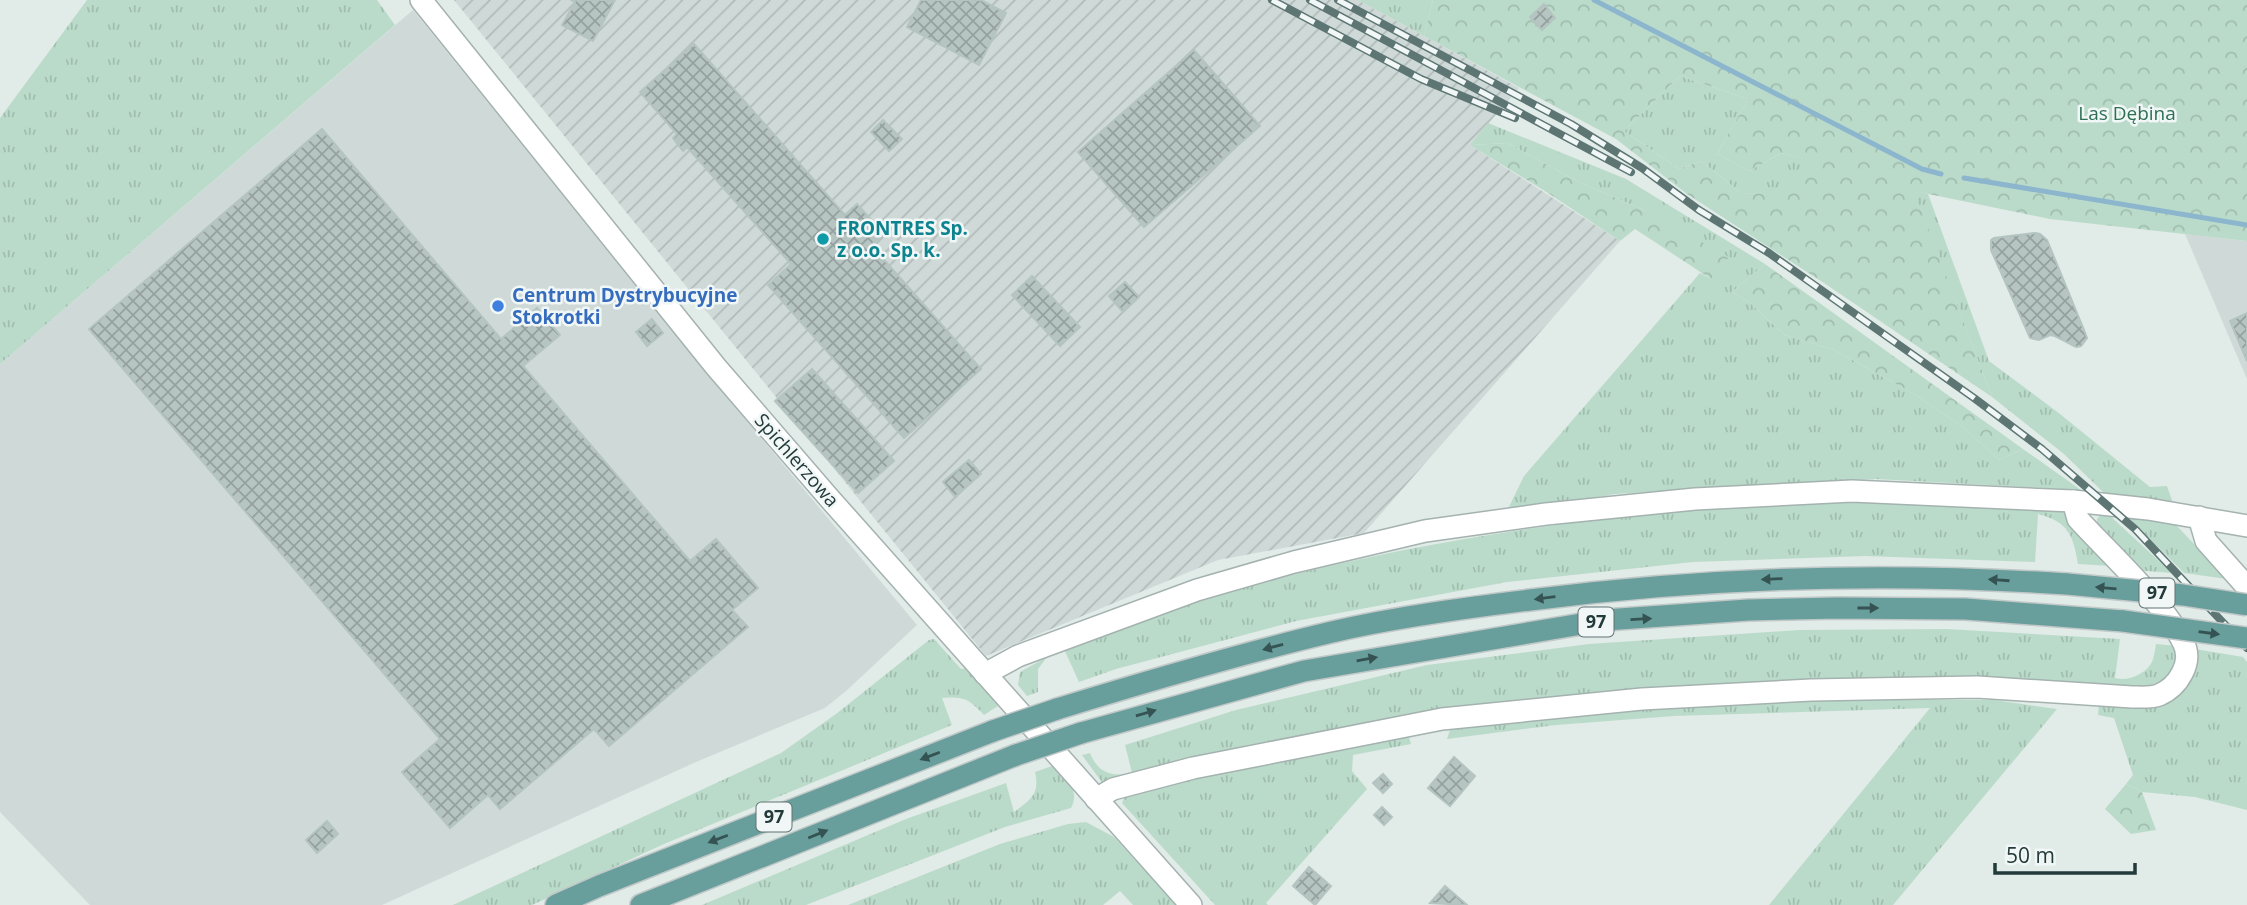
<svg xmlns="http://www.w3.org/2000/svg" width="2247" height="905" font-family="'Open Sans',sans-serif">
	<style>
		.built { fill: #cfdad8 }
		.industrial { fill: url(#industrial-furrows) }
		.grass { fill: url(#grass-tufts) }
		.forest { fill: url(#forest-crowns); fill-rule: evenodd }
		.lines { fill: none; stroke-linecap: round; stroke-linejoin: round }
		.stream { stroke: #8cb6cd; stroke-width: 5 }
		.building { fill: url(#building-cross-hatch); stroke: #b4c4c1; stroke-width: 2 }
		.minor-casing { stroke: #a4b2b0; stroke-width: 24 }
		.major-casing { stroke: #c1c8c8; stroke-width: 24 }
		.minor { stroke: #fff; stroke-width: 21 }
		.major { stroke: #689e9b; stroke-width: 21 }
		.rail-casing { stroke: #5d7674; stroke-width: 8 }
		.rail { stroke: #f1f7f6; stroke-width: 5; stroke-dasharray: 16; stroke-linecap: butt }
		.major-bridge-casing { stroke: #c1c8c8; stroke-width: 24; stroke-linecap: butt }
		.major-bridge { stroke: #689e9b; stroke-width: 21 }
		.oneway { fill: #345352 }
		.culture-dot { fill: #0f9aa8; stroke: #f1f7f6; stroke-width: 2.5 }
		.shop-dot { fill: #3f7fe0; stroke: #f1f7f6; stroke-width: 2.5 }
		.labels { text-anchor: middle; stroke-width: 5; stroke-linejoin: round; paint-order: stroke }
		.shield { fill: #f1f7f6; stroke: #607372; stroke-width: 2 }
		.shield-label { font-size: 18px; font-weight: bold; fill: #223a39 }
		.park-label { font-size: 19px; fill: #2f6f55; stroke: #f1f7f6 }
		.culture-label { font-size: 19px; font-weight: bold; fill: #0d838f; stroke: #f1f7f6; text-anchor: start }
		.shop-label { font-size: 19px; font-weight: bold; fill: #366cbe; stroke: #f1f7f6; text-anchor: start }
		.street-label { font-size: 19px; fill: #223a39; stroke: #f1f7f6 }
	</style>
	<defs>
		<pattern id="industrial-furrows" width="10" height="10" patternUnits="userSpaceOnUse" patternTransform="scale(1.75)"><rect width="10" height="10" fill="#cfdad8"/><path d="M-1 1l2-2M0 10L10 0M9 11l2-2" fill="none" stroke="#b1bcba"/></pattern>
		<pattern id="grass-tufts" width="24" height="20" patternUnits="userSpaceOnUse" patternTransform="scale(1.75)"><rect width="24" height="20" fill="#bbdbca"/><path d="M3 7l-1-3M5 7V3M7 7l1-3M15 17l-1-3M17 17v-4M19 17l1-3" fill="none" stroke="#a0bdae"/></pattern>
		<pattern id="forest-crowns" width="20" height="18" patternUnits="userSpaceOnUse" patternTransform="scale(1.75)"><rect width="20" height="18" fill="#bbdbca"/><path d="M2 6a3 3 0 1 1 6 0M12 15a3 3 0 1 1 6 0" fill="none" stroke="#a0bdae"/></pattern>
		<pattern id="building-cross-hatch" width="8" height="8" patternUnits="userSpaceOnUse" patternTransform="scale(1.75)"><rect width="8" height="8" fill="#b7c5c2"/><path d="M0 0l8 8M0 8l8-8" fill="none" stroke="#94a19f"/></pattern>
	</defs>
	<rect width="100%" height="100%" fill="#e1ebe8"/>
	<g class="built">
		<polygon points="413,10 677,337 917,625 846,691 825,708 696,762 382,905 90,905 0,812 0,364"/>
		<polygon points="2185,234 2247,241 2247,379"/>
	</g>
	<polygon class="industrial" points="454,0 1358,0 1519,88 1470,145 1620,241 1364,533 1218,560 986,656"/>
	<g class="grass">
		<polygon points="87,0 377,0 395,25 0,364 0,118"/>
		<polygon points="1358,0 1433,0 1424,36"/>
		<polygon points="1680,76 1748,99 1717,154 1749,171 1782,153 1804,159 1791,195 1741,193 1701,161 1679,169 1624,131"/>
		<polygon points="1488,123 1626,179 1765,264 1732,292 1749,302 1785,335 1834,350 1916,395 1963,427 1999,460 2023,449 2081,490 1876,479 1615,494 1507,511 1524,476 1700,273 1711,279 1646,211 1579,182 1507,143 1470,145"/>
		<polygon points="1913,190 1928,194 1989,361 2060,414 2150,487 2167,486 2173,503 2107,496 2064,454 1992,397"/>
		<path d="M1844 502 2060 509 2112 566 2078 564C2073 534 2068 522 2038 514L2035 562 1865 556 1693 562 1507 582 1296 621 1116 669 1079 682 1064 649C1132 625 1201 598 1271 580 1396 548 1524 527 1653 513 1716 506 1780 506 1844 502Z"/>
		<polygon points="2101,514 2108,514 2172,573 2135,570 2097,534 2097,519"/>
		<polygon points="2128,517 2166,519 2177,526 2227,579 2184,573"/>
		<path d="M1947 629 2120 639 2115 678C2127 682 2146 674 2152 662 2154 657 2155 650 2156 644L2178 646 2179 662 2163 688 1628 697 1104 785 1082 755 1090 753C1098 773 1111 777 1132 773L1125 745 1236 710 1427 665 1589 644 1799 630Z"/>
		<path d="M934 639 961 669 967 668 998 706 984 715C969 699 964 696 942 698L952 725 664 844 532 905H453L781 753 836 714 929 640Z"/>
		<polygon points="2195,649 2243,657 2247,662 2247,810 2195,797 2142,792 2126,784 2133,775 2114,718 2098,715 2099,703 2163,703"/>
		<polygon points="1047,657 1038,669 1038,692 1027,696 1018,685 1020,672"/>
		<polygon points="1772,700 1994,700 2057,709 1893,905 1769,905 1930,708 1674,716 1556,725 1447,739 1450,730 1501,722"/>
		<polygon points="1408,734 1411,744 1353,755 1352,771 1367,789 1266,903 1268,905 1215,905 1122,803 1126,794 1285,755"/>
		<path d="M1052 766C1065 779 1081 789 1071 808L1005 827 806 905H702L906 819 1006 783 1014 812C1031 799 1040 794 1035 772Z"/>
		<polygon points="1086,822 1114,837 1176,905 1133,905 1120,891 1103,905 848,905 1000,844 1068,824"/>
	</g>
	<g class="forest">
		<path d="M1433 0H2247V241L2050 219 1914 191 1992 397 1827 285 1687 194 1616 139 1424 36ZM1680 76 1748 99 1717 154 1749 171 1782 153 1803 159 1791 194 1741 193 1701 161 1679 169 1624 131Z"/>
		<polygon points="1507,143 1579,182 1646,211 1729,257 1711,279 1635,229 1620,241 1548,193 1470,145"/>
		<polygon points="1765,264 2023,449 1999,460 1963,427 1916,395 1834,350 1785,335 1749,302 1732,292"/>
		<polygon points="2126,784 2142,792 2156,830 2131,834 2105,809"/>
	</g>
	<g class="lines">
		<g class="stream">
			<polyline points="1594,0 1922,169 1941,174"/>
			<polyline points="1964,178 2247,225"/>
		</g>
	</g>
	<g class="building">
		<polygon points="571,0 615,0 593,41 562,25 575,2"/>
		<polygon points="921,0 981,0 1006,13 979,65 907,27"/>
		<polygon points="1544,4 1555,18 1542,30 1530,17"/>
		<polygon points="694,44 845,215 857,204 884,234 871,245 981,369 904,438 768,285 791,264 687,147 683,151 673,138 677,134 640,92"/>
		<polygon points="1194,50 1260,126 1144,227 1078,152"/>
		<polygon points="883,120 902,139 889,151 871,132"/>
		<polygon points="322,129 501,339 537,308 560,335 523,366 690,561 716,539 758,588 732,610 748,627 609,746 594,729 500,809 488,795 450,828 402,772 440,739 89,329"/>
		<polygon points="2035,233 2040,234 2047,240 2084,330 2087,338 2081,346 2076,347 2055,336 2050,335 2039,340 2030,338 1991,250 1991,240 1994,238"/>
		<polygon points="1032,276 1080,327 1060,346 1012,295"/>
		<polygon points="1125,282 1139,297 1123,312 1109,296"/>
		<polygon points="2247,313 2247,361 2230,321"/>
		<polygon points="652,319 663,333 647,346 636,332"/>
		<polygon points="812,369 894,461 858,493 775,401"/>
		<polygon points="969,460 981,474 955,497 943,482"/>
		<polygon points="1454,757 1475,776 1450,806 1428,788"/>
		<polygon points="1383,774 1392,784 1383,793 1373,783"/>
		<polygon points="1382,807 1392,817 1384,825 1374,815"/>
		<polygon points="327,821 338,834 317,853 306,840"/>
		<polygon points="1309,867 1331,886 1315,905 1293,886"/>
		<polygon points="1445,886 1467,905 1430,903"/>
	</g>
	<g class="lines">
		<defs>
			<g id="minor">
				<polyline points="421,0 716,367 830,499 1191,905"/>
				<polyline points="2199,517 2206,541 2247,587"/>
				<polyline points="985,674 1018,656 1197,590 1294,562 1425,531 1546,514 1695,499 1852,491 2073,501 2148,509 2247,526"/>
				<path d="M1096 799 1113 789 1193 768 1442 719 1642 699 1811 690 1977 687 2132 697C2141 697 2152 698 2159 695 2178 687 2194 662 2183 642 2163 602 2109 553 2078 519L2073 501"/>
			</g>
			<g id="major">
				<path d="M1057 709C1148 681 1239 654 1332 632 1396 617 1464 608 1530 600 1709 577 1887 572 2067 584"/>
				<polyline points="1081,733 1304,671 1605,620 1748,610 1837,608 1965,609 2123,621"/>
				<polyline points="556,905 599,886 993,731"/>
				<polyline points="641,905 1016,755"/>
			</g>
		</defs>
		<use href="#minor" class="minor-casing"/>
		<use href="#major" class="major-casing"/>
		<use href="#minor" class="minor"/>
		<use href="#major" class="major"/>
		<defs>
			<g id="rail">
				<polyline points="1272,0 1421,79 1515,118"/>
				<polyline points="1310,0 1631,172"/>
				<polyline points="1338,0 1571,124 1642,168 1699,210 1769,253 1974,398 2042,449 2135,529 2247,648"/>
			</g>
		</defs>
		<use href="#rail" class="rail-casing"/>
		<use href="#rail" class="rail"/>
		<defs>
			<g id="major-bridge">
				<polyline points="2067,584 2183,595 2247,605"/>
				<polyline points="2123,621 2247,638"/>
				<polyline points="993,731 1057,709"/>
				<polyline points="1016,755 1081,733"/>
			</g>
		</defs>
		<use href="#major-bridge" class="major-bridge-casing"/>
		<use href="#major-bridge" class="major-bridge"/>
	</g>
	<defs><path id="oneway-solid" d="M-6-.8H1V-3.2L6.5 0L1 3.2V.8H-6Z" transform="scale(1.75)"/></defs>
	<g class="oneway">
		<use href="#oneway-solid" transform="translate(1772 579) rotate(178)"/>
		<use href="#oneway-solid" transform="translate(1999 580) rotate(-176)"/>
		<use href="#oneway-solid" transform="translate(2106 588) rotate(-175)"/>
		<use href="#oneway-solid" transform="translate(1545 598) rotate(173)"/>
		<use href="#oneway-solid" transform="translate(1868 608)"/>
		<use href="#oneway-solid" transform="translate(1641 619) rotate(-3)"/>
		<use href="#oneway-solid" transform="translate(2209 633) rotate(8)"/>
		<use href="#oneway-solid" transform="translate(1273 647) rotate(165)"/>
		<use href="#oneway-solid" transform="translate(1367 659) rotate(-10)"/>
		<use href="#oneway-solid" transform="translate(1146 713) rotate(-16)"/>
		<use href="#oneway-solid" transform="translate(930 756) rotate(159)"/>
		<use href="#oneway-solid" transform="translate(818 834) rotate(-22)"/>
		<use href="#oneway-solid" transform="translate(718 839) rotate(159)"/>
	</g>
	<circle class="culture-dot" cx="823" cy="239" r="7"/>
	<circle class="shop-dot" cx="498" cy="306" r="7"/>
	<g class="labels">
		<g class="shield">
			<rect x="2139.5" y="578.5" width="35" height="29" rx="5"/>
			<rect x="1578.5" y="607.5" width="35" height="29" rx="5"/>
			<rect x="756.5" y="802.5" width="35" height="29" rx="5"/>
		</g>
		<g class="shield-label">
			<text x="2157" y="599">97</text>
			<text x="1596" y="628">97</text>
			<text x="774" y="823">97</text>
		</g>
		<g class="park-label">
			<text x="2127" y="120">Las Dębina</text>
		</g>
		<g class="culture-label">
			<text x="837" y="235">FRONTRES Sp.<tspan x="837" dy="22">z o.o. Sp. k.</tspan></text>
		</g>
		<g class="shop-label">
			<text x="512" y="302">Centrum Dystrybucyjne<tspan x="512" dy="22">Stokrotki</tspan></text>
		</g>
		<g class="street-label">
			<text transform="translate(797 460) rotate(49)" y="7">Spichlerzowa</text>
		</g>
	</g>
	<path d="M1995 863v10h140v-10" fill="none" stroke="#223a39" stroke-width="3.5"/>
	<text x="2006" y="863" font-size="21" fill="#223a39" stroke="#f1f7f6" stroke-width="5" paint-order="stroke">50 m</text>
</svg>
